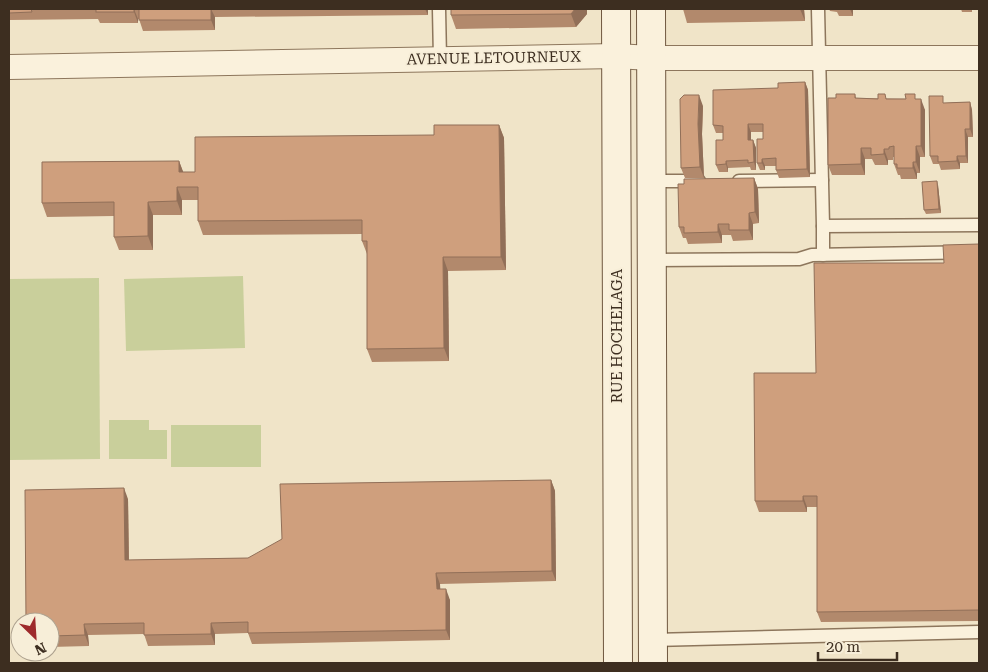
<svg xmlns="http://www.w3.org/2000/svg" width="988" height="672" font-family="'Roboto Serif',serif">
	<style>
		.green { fill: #c9cf9b }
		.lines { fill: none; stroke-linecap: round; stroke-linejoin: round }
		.lane-casing { stroke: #8d765c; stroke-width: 15 }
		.street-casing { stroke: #8d765c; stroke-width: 26 }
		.secondary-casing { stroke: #6f573f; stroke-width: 30 }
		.lane { stroke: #faf1dc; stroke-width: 12 }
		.street { stroke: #faf1dc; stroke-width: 24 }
		.secondary { stroke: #faf1dc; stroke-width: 28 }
		.wall { fill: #b2896c }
		.shaded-wall { fill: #916f58 }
		.building { fill: #cf9f7d; stroke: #916f58 }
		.labels { text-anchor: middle; stroke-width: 4; stroke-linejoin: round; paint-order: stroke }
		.street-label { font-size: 15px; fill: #3d2e20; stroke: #f7eed8 }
	</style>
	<rect width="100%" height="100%" fill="#f0e4c8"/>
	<g class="green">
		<polygon points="243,276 245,348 126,351 124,279"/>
		<polygon points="99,278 100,459 9,460 9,279"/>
		<polygon points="109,420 149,420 149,430 167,430 167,459 109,459"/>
		<rect x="171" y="425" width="90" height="42"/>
	</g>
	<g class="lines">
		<defs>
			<g id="lane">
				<polyline points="439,9 440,59"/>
				<polyline points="818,9 823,226 979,225"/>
				<polyline points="651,181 699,181"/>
				<polyline points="739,181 822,180"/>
				<polyline points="823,226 823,255"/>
				<polyline points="652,260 799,259 812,255 979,252"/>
				<polyline points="653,640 979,632"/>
			</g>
			<polyline id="street" points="9,67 616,56 651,58 979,58"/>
			<g id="secondary">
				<polyline points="616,9 618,663"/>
				<polyline points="651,9 653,663"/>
			</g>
		</defs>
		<use href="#lane" class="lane-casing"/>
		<use href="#street" class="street-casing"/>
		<use href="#secondary" class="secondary-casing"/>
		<use href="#lane" class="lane"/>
		<use href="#street" class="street"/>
		<use href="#secondary" class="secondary"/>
	</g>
	<g class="wall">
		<polygon points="9,9 428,9 428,15 215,17 215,30 143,31 139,19 138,19 138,23 100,23 98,19 9,20"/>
		<polygon points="451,9 587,9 587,14 576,27 456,29 451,15"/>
		<polygon points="683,9 804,9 805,21 687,23"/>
		<polygon points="829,9 925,9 925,10 853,10 853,16 839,16 837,12 830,11"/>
		<polygon points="961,9 972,9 972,12 962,12"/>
		<polygon points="805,82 808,90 810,177 779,178 776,170 776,166 765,166 765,170 760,170 757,163 763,139 763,132 751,132 751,140 753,140 756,148 756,170 751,170 750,167 728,168 728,172 719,172 716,165 723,140 723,133 716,133 713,125 778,88"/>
		<polygon points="855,94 856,98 917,99 925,110 925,157 920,157 920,173 917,173 917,179 901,179 900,175 898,175 894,164 894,157 893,157 893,160 888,160 888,165 875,165 872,159 865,159 865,175 832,175 828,165 836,98"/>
		<polygon points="970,102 972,110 973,137 968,137 968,163 960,163 960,169 941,170 939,164 933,164 930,156 946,103"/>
		<polygon points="703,106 702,134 704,178 685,178 681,168"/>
		<polygon points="499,125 504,138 506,270 448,271 449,361 372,362 367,349 367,254 362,241 362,234 203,235 198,221 198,200 182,200 182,215 153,215 153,250 119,250 114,237 114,216 47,217 42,203 179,161 183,172 195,172"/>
		<polygon points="754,178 758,189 759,223 753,224 753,240 733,241 731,235 722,235 722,243 688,244 686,238 683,238 679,227"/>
		<polygon points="938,185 941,213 926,214 924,210"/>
		<polygon points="979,244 979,621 821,622 817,612 817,507 807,507 807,512 759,512 755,501 816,373 944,263"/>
		<polygon points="551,480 555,491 556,581 440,584 440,589 450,600 450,640 252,644 248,633 215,634 215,645 148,646 144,634 88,635 89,646 50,647 50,622 128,499 129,560 248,558"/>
	</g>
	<g class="shaded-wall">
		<polygon points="134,9 138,19 138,23 134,12"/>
		<polygon points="211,9 215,17 215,30 211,20"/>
		<polygon points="425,9 428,9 428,15"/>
		<polygon points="575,9 587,9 587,14 576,27 571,14"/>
		<polygon points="800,9 804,9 805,21"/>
		<polygon points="850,9 852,9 853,10 853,16"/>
		<polygon points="805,82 808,90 810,177 807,169"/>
		<polygon points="699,95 703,106 702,134 704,178 700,167 698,124"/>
		<polygon points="921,99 925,110 925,157 921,146"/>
		<polygon points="970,102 972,110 973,137 970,129"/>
		<polygon points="748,124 751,132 751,148 748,140"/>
		<polygon points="499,125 504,138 506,270 501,257"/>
		<polygon points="965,129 968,137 968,163 966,156"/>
		<polygon points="753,140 756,148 756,170 754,162"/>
		<polygon points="916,146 920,157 920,173 916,162"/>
		<polygon points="861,148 865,159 865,175 861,164"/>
		<polygon points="884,149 888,160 888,165 884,154"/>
		<polygon points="957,156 960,163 960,169 957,161"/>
		<polygon points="762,159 765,166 765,170 762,163"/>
		<polygon points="179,161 184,174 179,172"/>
		<polygon points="726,161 728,168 728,172 726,164"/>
		<polygon points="913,162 917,173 917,179 913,168"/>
		<polygon points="754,178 758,189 759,223 755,212"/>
		<polygon points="937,181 938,185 941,213 939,209"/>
		<polygon points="177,187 182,200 182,215 177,201"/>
		<polygon points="148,202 153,215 153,250 148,236"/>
		<polygon points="749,213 753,224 753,240 749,230"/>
		<polygon points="718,224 722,235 722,243 718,232"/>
		<polygon points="443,257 448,271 449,361 444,348"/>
		<polygon points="551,480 555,491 556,581 552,571"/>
		<polygon points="124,488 128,499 129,571 125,560"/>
		<polygon points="803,496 807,507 807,512 803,501"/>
		<polygon points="436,573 440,584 441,600 437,589"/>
		<polygon points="446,589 450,600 450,640 446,630"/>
		<polygon points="211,623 215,634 215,645 211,634"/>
		<polygon points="84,624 88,635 89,646 85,635"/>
	</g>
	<g class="building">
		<polygon points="9,9 31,9 32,12 9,13"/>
		<rect x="96" y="9" width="38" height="3"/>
		<rect x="139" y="9" width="72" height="11"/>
		<polygon points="451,9 575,9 571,14 451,15"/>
		<polygon points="805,82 807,169 776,170 776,158 762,159 762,163 757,163 757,139 763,139 763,124 748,124 748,140 753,140 754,162 748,163 748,160 726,161 726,164 716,165 716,140 723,140 723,126 713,125 713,90 778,88 778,83"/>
		<polygon points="836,94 855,94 855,98 878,99 878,94 885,94 886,99 906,99 905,94 915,94 915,99 921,99 921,146 916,146 916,162 913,162 913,168 897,168 897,164 894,164 894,146 889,147 889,149 884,149 884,154 871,155 871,148 861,148 861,164 828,165 828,98 836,98"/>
		<polygon points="684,95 699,95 698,124 700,167 681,168 680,99"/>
		<polygon points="929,96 943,96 943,103 970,102 970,129 965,129 966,156 957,156 957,161 938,162 938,156 930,156"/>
		<polygon points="434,125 499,125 501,257 443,257 444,348 367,349 367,241 362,241 362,220 198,221 198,187 177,187 177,201 148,202 148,236 114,237 114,202 42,203 42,162 179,161 179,172 195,172 195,137 434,135"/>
		<polygon points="754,178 755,212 749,213 749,230 729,230 729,224 718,224 718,232 684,233 684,227 679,227 678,184 684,184 684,179"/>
		<polygon points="937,181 939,209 924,210 922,182"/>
		<polygon points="979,244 979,610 817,612 817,496 803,496 803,501 755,501 754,373 816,373 814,263 944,263 943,245"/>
		<polygon points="551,480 552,571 436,573 437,589 446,589 446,630 248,633 248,622 211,623 211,634 144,635 144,623 84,624 85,635 50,636 50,622 26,622 25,490 124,488 125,560 248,558 282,539 280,484"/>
	</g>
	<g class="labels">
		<g class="street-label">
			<text transform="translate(494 58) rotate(-1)" y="5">AVENUE LETOURNEUX</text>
			<text transform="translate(617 336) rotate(-90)" y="5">RUE HOCHELAGA</text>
		</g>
	</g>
	<rect width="988" height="672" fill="none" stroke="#3d2e20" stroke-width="20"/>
	<g transform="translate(35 637) rotate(155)"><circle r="24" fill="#f7eed8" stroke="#ada18e"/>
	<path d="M0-4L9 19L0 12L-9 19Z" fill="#9e2a2b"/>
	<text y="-8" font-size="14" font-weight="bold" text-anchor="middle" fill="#3d2e20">N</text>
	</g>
	<path d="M818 652v8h79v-8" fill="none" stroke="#3d2e20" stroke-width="2.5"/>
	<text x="826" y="652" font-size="15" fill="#3d2e20" stroke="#f7eed8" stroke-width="4" paint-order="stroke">20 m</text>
</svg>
